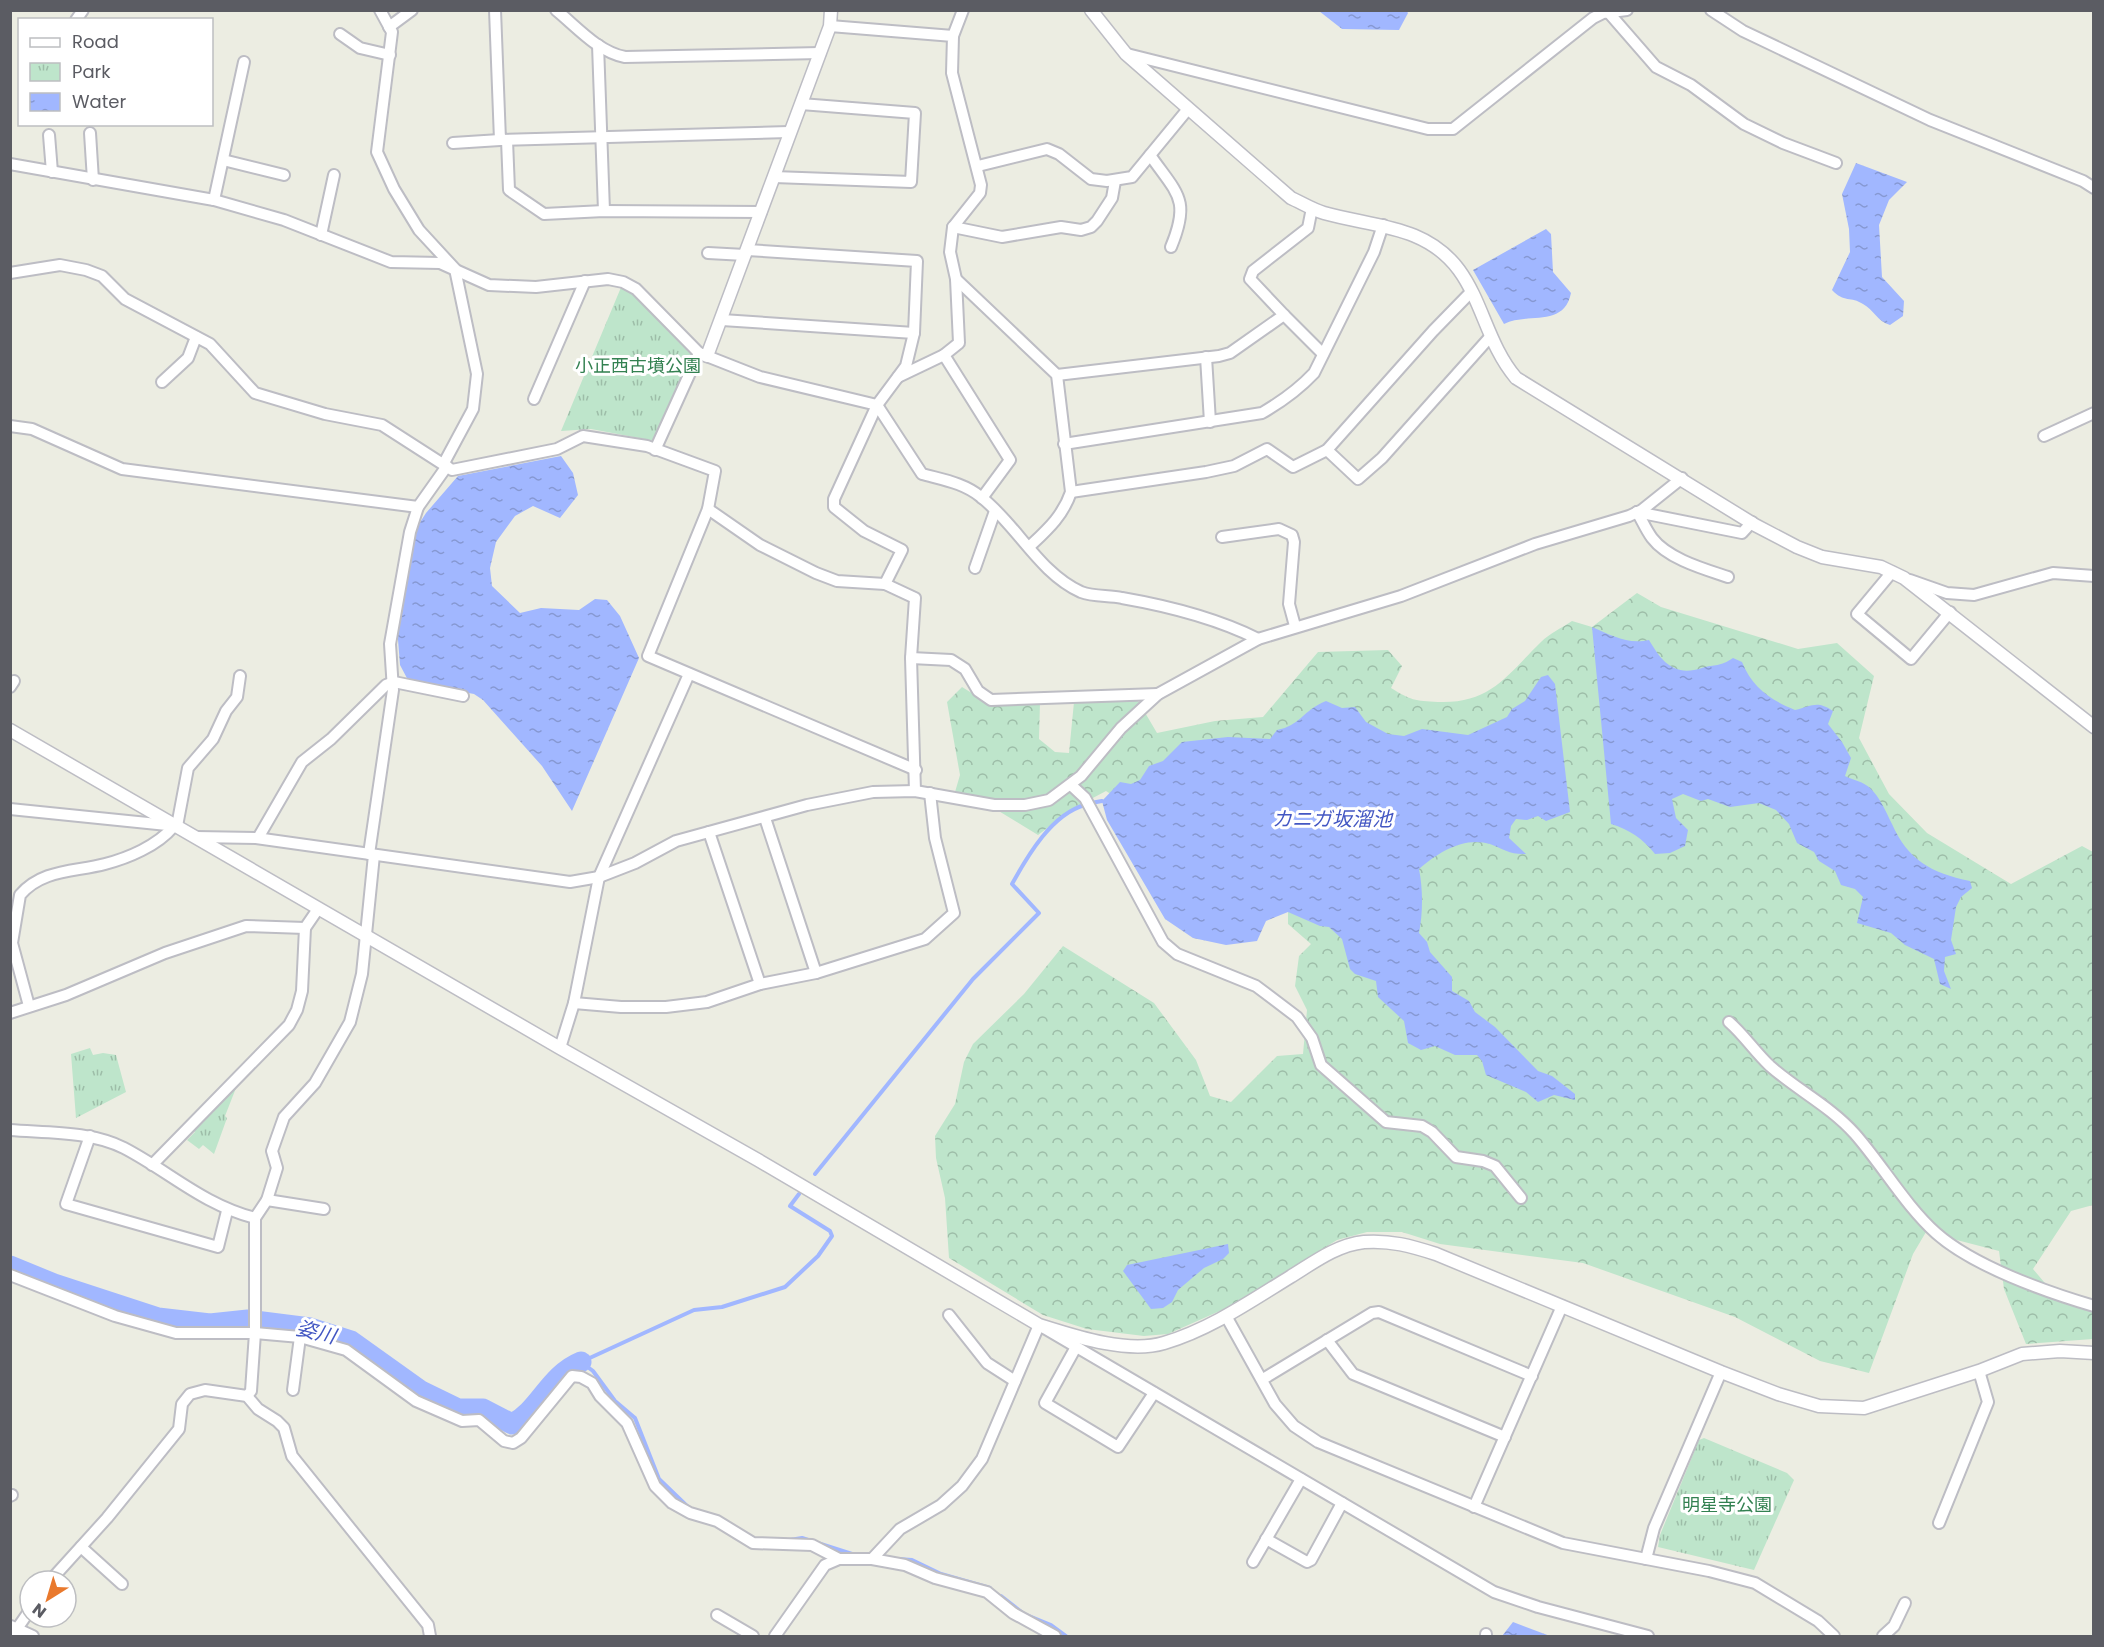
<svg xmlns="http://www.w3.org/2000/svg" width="2104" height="1647" font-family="Poppins,'Noto Sans JP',sans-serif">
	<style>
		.forest { fill: url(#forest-crowns) }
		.park { fill: url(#park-tufts) }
		.water { fill: url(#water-ripples) }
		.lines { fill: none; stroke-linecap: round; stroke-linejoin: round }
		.stream { stroke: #a1b7ff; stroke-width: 4 }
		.river { stroke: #a1b7ff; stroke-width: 21 }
		.minor-casing { stroke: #bdbdc4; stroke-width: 14 }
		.tertiary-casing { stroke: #bdbdc4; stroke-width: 15 }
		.minor { stroke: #fff; stroke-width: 10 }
		.tertiary { stroke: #fff; stroke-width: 12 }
		.labels { text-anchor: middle; stroke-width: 6; stroke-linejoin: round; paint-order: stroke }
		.park-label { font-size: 18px; fill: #338151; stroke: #fff }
		.water-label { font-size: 20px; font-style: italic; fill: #4357c3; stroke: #fff }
	</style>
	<defs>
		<pattern id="forest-crowns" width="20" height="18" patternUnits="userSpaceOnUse" patternTransform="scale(1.5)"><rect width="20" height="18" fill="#bee5cb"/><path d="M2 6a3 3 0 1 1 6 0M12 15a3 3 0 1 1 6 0" fill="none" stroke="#9dbda8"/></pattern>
		<pattern id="park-tufts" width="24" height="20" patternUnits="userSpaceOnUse" patternTransform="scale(1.5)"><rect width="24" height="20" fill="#bee5cb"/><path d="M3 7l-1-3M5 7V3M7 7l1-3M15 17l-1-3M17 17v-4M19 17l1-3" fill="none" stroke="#9dbda8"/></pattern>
		<pattern id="water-ripples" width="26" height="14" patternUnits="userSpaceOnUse" patternTransform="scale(1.5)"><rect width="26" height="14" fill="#a1b7ff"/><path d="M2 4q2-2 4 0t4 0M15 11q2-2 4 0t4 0" fill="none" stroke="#8698d2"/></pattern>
	</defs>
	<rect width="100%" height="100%" fill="#ecede2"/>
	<path class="forest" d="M1637 593 1661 607 1798 649 1837 643 1874 676 1859 738 1889 794 1927 833 2011 884 2082 846 2093 852V1205L2071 1211 2033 1269 2061 1302 2093 1311V1339L2026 1344 2004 1289 1999 1251 1926 1232 1913 1254 1869 1373 1820 1361 1735 1317 1583 1263 1440 1244 1402 1232H1367L1337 1240 1231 1306 1168 1334 1144 1336 1087 1329 1043 1315 949 1258 945 1198 936 1158 935 1136 955 1104 964 1062 973 1044 1024 994 1063 946 1154 1003 1196 1060 1210 1096 1231 1102 1277 1056 1303 1054 1307 1010 1295 986 1299 956 1311 944 1288 924V911L1106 791 1074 808 1038 835 974 796 955 792 960 775 947 702 962 687 988 703 1011 705 1040 703 1039 739 1055 752 1069 753 1074 702 1137 699 1157 733 1215 721 1263 717 1318 652 1388 650 1402 666 1391 688C1410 700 1415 701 1438 702 1491 704 1507 675 1541 642 1550 633 1562 628 1572 621L1592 627Z"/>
	<g class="park">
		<polygon points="622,285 634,292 693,356 655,441 591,429 561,431"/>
		<polygon points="90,1048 93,1055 103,1053 116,1055 126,1092 76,1118 71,1054"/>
		<polygon points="233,1086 236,1088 225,1116 227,1118 214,1154 203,1145 199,1149 187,1140 195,1132 192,1130"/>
		<polygon points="1704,1438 1787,1473 1794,1480 1754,1570 1658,1547 1660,1535 1699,1440"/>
	</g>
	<g class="water">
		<polygon points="1406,10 1408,13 1399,30 1342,29 1319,11"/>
		<path d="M1856 163 1907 182 1889 200 1879 225 1882 277 1904 301 1903 316 1890 325C1877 321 1874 310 1863 304 1851 296 1844 303 1832 290L1850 252 1849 229 1842 194Z"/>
		<path d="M1546 229 1551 234 1553 272 1571 293C1564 328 1528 312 1504 324L1473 270Z"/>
		<polygon points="561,456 573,473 578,495 560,518 533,506 515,516 496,542 490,568 492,586 520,613 541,608 579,610 595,599 607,600 620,616 639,658 572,811 542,766 483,700 474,694 409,682 400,665 397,627 417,527 426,513 458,476"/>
		<path d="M1592 627C1611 635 1628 645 1649 640 1662 662 1674 677 1702 668 1715 664 1720 667 1733 658L1742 662C1752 687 1770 700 1795 710 1812 706 1817 700 1833 711L1828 724 1842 742 1851 758 1845 776C1853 780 1864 782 1870 788 1880 797 1886 812 1892 824 1908 860 1931 873 1970 881L1972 888 1961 897 1956 907 1951 940 1956 954 1945 957 1944 971 1951 989 1940 984 1934 959 1905 945 1891 933 1857 923 1863 897 1855 889 1841 885 1835 871 1819 861 1814 852 1797 843 1789 824 1776 810 1759 803 1730 807 1708 799 1701 801 1683 794 1672 799 1676 818 1688 830 1685 846 1670 853 1655 854C1642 838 1630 830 1611 824Z"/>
		<path d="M1548 675 1555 684 1570 812 1546 821 1538 816 1527 820 1516 819 1511 826 1509 838 1526 854C1511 855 1503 849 1490 844 1465 836 1438 852 1419 869 1423 889 1423 913 1419 933L1427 942 1430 952 1452 977V991L1469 1001 1475 1012 1495 1027 1538 1071 1552 1076 1575 1094V1100L1554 1095 1538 1102 1526 1092 1486 1075 1482 1061 1477 1055H1455L1435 1046 1421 1050 1408 1043 1404 1021 1378 997 1376 981 1355 974 1350 969 1342 939 1329 927 1320 926 1288 912 1266 921 1257 941 1226 945 1193 938 1165 919 1107 820 1102 801 1120 782 1131 784 1140 780 1149 766 1163 761 1182 742 1228 737 1270 739 1277 730C1300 726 1303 710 1326 701L1342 708 1355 707 1366 722 1388 734 1404 736 1422 729 1468 735 1507 717 1512 709 1525 701 1541 677Z"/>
		<polygon points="1228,1244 1229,1253 1223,1259 1204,1268 1178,1290 1172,1302 1163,1308 1151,1309 1123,1271 1127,1265"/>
		<polygon points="1513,1622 1550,1636 1502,1636"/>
	</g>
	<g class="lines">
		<g class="stream">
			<polyline points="1091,803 1102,801"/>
			<path d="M815 1174 973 979 1039 913 1012 884C1028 855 1052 814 1085 805"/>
			<polyline points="687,1506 659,1479 635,1418 615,1401 593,1371 581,1362 694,1310 722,1307 785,1287 818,1256 832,1236 830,1231 790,1206 799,1194"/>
			<polyline points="790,1540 802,1538 852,1554"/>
			<polyline points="898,1559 912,1560 941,1574 990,1588"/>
			<polyline points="1001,1596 1024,1614 1051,1625 1066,1636"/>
		</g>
		<path class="river" d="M10 1266 54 1284 158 1318 210 1324 248 1320 310 1328 351 1341 421 1391 458 1409H483L512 1424C539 1411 549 1375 581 1362"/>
		<defs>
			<g id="minor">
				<polyline points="380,10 392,32 377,152 394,189 419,230 455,269 477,374 473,409 444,463"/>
				<polyline points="495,10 500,140 789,132"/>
				<path d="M556 10C577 27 598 52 625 57L820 53"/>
				<polyline points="1711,10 1743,31 1930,120 2083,181 2094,188"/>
				<polyline points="1609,13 1656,67 1691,85 1744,124 1783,143 1836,163"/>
				<polyline points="76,20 83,10"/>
				<path d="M830 26 953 36 952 73 981 185 980 193 953 227 950 252 956 279 1057 375 1071 492C1063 516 1047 530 1029 547"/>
				<polyline points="389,27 412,10"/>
				<polyline points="340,34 360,48 390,55"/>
				<polyline points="953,36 963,10"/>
				<polyline points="598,45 604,211"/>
				<polyline points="1127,54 1428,129 1453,129 1593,18 1603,13 1627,10"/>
				<polyline points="90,133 93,180"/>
				<polyline points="49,135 52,172"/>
				<polyline points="507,140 509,190 544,214 604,211 761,212"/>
				<polyline points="453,143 500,140"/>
				<path d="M1150 155C1177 194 1191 199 1171 247"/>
				<polyline points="223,160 284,175"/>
				<polyline points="10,164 214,200 284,220 391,262 440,263 489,285 536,287 608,279 623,282 636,289 699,353"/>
				<polyline points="978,166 1047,149 1059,154 1091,179 1107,181 1132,177 1188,109"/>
				<polyline points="774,177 911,182 915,113 801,104"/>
				<polyline points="214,200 244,62"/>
				<polyline points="953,227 1002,237 1061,227 1081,230 1091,227 1097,221 1112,198 1115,181"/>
				<polyline points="321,235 334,175"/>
				<polyline points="747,250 917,261 914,333 906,366 877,405 834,499 834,507 864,531 902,550 885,584"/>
				<polyline points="708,253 745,255"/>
				<polyline points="10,273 60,265 86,270 102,276 125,299 210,344 255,393 325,414 382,425 452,470 557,449 583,436 647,446 715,471 708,509 648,656 916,770"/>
				<polyline points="1284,315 1323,354"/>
				<polyline points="722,320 914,333"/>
				<polyline points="944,355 1010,460 982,498"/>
				<polyline points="1206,357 1210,422"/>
				<polyline points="1057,375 1219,356 1230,353 1284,315 1250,279 1253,271 1308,228 1312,208"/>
				<polyline points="898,377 944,355 959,343 956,279"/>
				<polyline points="162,382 188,358 196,337"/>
				<polyline points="534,399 585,281"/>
				<polyline points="10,426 32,429 122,469 418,507"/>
				<polyline points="2044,436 2094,413"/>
				<path d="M1064 444 1262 413C1281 402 1299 389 1314 373L1374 252 1383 225"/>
				<path d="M655 450 699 353 760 377 877 405 922 474C944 480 964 483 981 497 1017 525 1039 573 1081 592 1094 597 1109 595 1122 598 1168 606 1216 618 1258 639"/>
				<polyline points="1327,450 1358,479 1382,458 1490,337"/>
				<polyline points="1071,492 1206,472 1234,466 1267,449 1293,467 1327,450 1433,331 1471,292"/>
				<polyline points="708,509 760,545 816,573 837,581 885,584 915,598 911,658 915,791"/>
				<polyline points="1637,512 1742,533 1752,522"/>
				<path d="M1637 512C1642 520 1646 530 1652 538 1668 559 1704 569 1728 577"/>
				<polyline points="1222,537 1279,529 1292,535 1294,542 1289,604 1295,626"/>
				<polyline points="975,568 995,511"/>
				<polyline points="1892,572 1857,614 1911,659 1950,612"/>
				<polyline points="1910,580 1947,593 1974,595 2053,573 2094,576"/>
				<polyline points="911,658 951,660 965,669 978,691 991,700 1158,694"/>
				<polyline points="10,687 14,681"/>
				<polyline points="1071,785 1085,798 1163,942 1177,954 1256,986 1297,1017 1312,1038 1321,1065 1386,1122 1422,1126 1432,1132 1456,1157 1483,1161 1495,1166 1521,1198"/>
				<polyline points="10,809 177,826 188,768 213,739 226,711 237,697 240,676"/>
				<polyline points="765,818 816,973"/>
				<polyline points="709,832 760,984"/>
				<polyline points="196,837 256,838 570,882 599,877 635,863 676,841 807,805 873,792 915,791 994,805 1025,805 1049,800 1081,776 1121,728 1158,694 1258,639 1401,596 1535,544 1629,516 1642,510 1682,478"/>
				<polyline points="258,838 302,762 331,739 386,685 394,682 463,696"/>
				<polyline points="369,854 393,690 390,644 410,532 418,507 447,466"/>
				<polyline points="574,1003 621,1007 666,1007 707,1002 760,984 816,973 925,939 954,913 935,838 930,793"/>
				<path d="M29 1006 12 943 20 895C42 869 75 872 105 864 128 858 157 846 173 827"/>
				<polyline points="10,1013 66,995 165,953 246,926 305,928"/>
				<path d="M1729 1022C1744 1035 1755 1052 1770 1066 1797 1090 1830 1106 1855 1134 1883 1166 1905 1205 1936 1233 1973 1266 2046 1292 2094 1306"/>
				<polyline points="560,1048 574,1003 599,877 689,674"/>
				<path d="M10 1130C48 1133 90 1131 124 1148 170 1172 202 1204 255 1218"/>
				<polyline points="90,1136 66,1204 218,1247 227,1211"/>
				<polyline points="152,1165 289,1025 297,1010 302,991 305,928 318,909"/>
				<polyline points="267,1200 324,1209"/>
				<polyline points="10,1275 115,1316 176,1333 255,1333 300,1337 346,1350 416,1401 462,1421 479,1420 504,1441 513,1443 521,1438 572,1376 581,1377 592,1383 600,1396 627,1423 655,1486 672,1503 690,1513 717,1521 753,1543 812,1545 839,1559"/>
				<polyline points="949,1315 987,1363 1015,1381"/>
				<polyline points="1226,1316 1275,1404 1294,1426 1318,1442 1563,1543 1709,1571 1755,1583 1818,1621 1834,1636"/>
				<polyline points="1327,1340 1353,1374 1505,1437"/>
				<polyline points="1076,1347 1045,1403 1118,1447 1154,1393"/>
				<polyline points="1263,1379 1372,1313 1379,1312 1532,1376"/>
				<polyline points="293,1390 300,1337"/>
				<polyline points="247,1396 251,1391 255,1333 255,1218 267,1200 277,1168 272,1151 284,1117 315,1083 350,1022 362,974 374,855"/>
				<polyline points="10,1496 12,1495"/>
				<polyline points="1474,1507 1562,1306"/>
				<polyline points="1939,1523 1988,1402 1979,1371"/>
				<polyline points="1266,1539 1307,1562 1311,1560 1342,1503"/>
				<polyline points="81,1547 122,1584"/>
				<polyline points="872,1559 900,1529 941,1505 962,1486 982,1459 1039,1325 1494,1592 1538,1607 1648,1636"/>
				<polyline points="1646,1559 1654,1528 1721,1372"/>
				<polyline points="1253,1562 1301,1479"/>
				<polyline points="50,1581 107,1518 179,1429 182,1404 190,1394 205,1390 247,1396 258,1409 277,1421 284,1428 292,1456 428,1625 430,1636"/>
				<polyline points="717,1615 753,1636"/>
				<polyline points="11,1626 33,1636"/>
				<polyline points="12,1636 30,1610"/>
				<polyline points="775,1636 825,1565 839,1559 872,1559 905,1565 935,1578 987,1592 1013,1613 1055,1636"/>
				<polyline points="1486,1636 1486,1634"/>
				<polyline points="1883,1636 1894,1626 1905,1603"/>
			</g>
			<g id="tertiary">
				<path d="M1091 10 1126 54 1291 198C1302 203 1313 210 1324 213 1374 227 1426 225 1459 270 1483 303 1488 345 1516 378L1755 525 1797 547 1822 557 1881 567 1904 578 2094 727"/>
				<polyline points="707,356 830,26 831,10"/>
				<path d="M10 730 560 1048 758 1160 1039 1325C1074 1336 1127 1354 1164 1343 1209 1330 1251 1301 1290 1277 1313 1263 1336 1245 1364 1242 1390 1240 1411 1246 1436 1254L1721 1372 1778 1394 1819 1406 1864 1408 1979 1371 2022 1354 2060 1351 2094 1353"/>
			</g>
		</defs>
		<use href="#minor" class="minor-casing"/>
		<use href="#tertiary" class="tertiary-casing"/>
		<use href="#minor" class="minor"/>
		<use href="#tertiary" class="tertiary"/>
	</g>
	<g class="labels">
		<g class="park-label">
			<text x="638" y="372">小正西古墳公園</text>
			<text x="1727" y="1511">明星寺公園</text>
		</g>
		<g class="water-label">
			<text x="1332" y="826">カニガ坂溜池</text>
			<text transform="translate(316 1332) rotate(14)" y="7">姿川</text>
		</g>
	</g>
	<rect width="2104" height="1647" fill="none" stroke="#5b5c63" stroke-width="24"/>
	<rect x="18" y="18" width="195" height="108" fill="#ffffff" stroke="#bdbec1" stroke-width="1.5"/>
	<rect x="30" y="38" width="30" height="9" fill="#ffffff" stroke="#bdbec1" stroke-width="1.5"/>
	<text x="72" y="48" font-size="18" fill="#5b5c63">Road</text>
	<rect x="30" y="63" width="30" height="18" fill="url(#park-tufts)" stroke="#bdbec1" stroke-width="1.5"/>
	<text x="72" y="78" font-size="18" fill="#5b5c63">Park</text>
	<rect x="30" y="93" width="30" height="18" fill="url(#water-ripples)" stroke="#bdbec1" stroke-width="1.5"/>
	<text x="72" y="108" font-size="18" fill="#5b5c63">Water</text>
	<g transform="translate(48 1599) rotate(217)"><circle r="28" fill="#ffffff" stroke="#bdbec1" stroke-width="1.5"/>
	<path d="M0-4.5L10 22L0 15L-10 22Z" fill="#e9792d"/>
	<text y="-9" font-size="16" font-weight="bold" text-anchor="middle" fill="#5b5c63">N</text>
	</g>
</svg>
